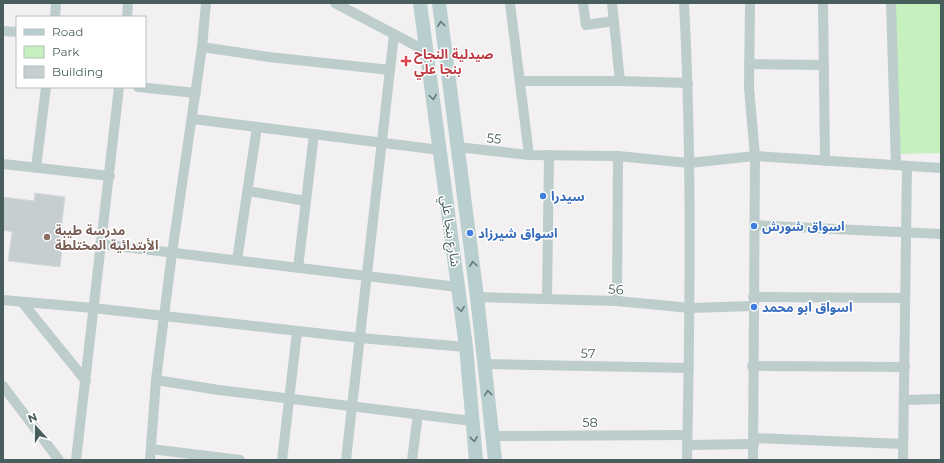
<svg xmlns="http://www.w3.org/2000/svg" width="944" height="463" font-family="Montserrat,'Noto Sans Arabic',sans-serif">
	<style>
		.green { fill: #c6f0be }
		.building { fill: #c7ced0; stroke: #d4dadc }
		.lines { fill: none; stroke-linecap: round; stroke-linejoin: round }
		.street { stroke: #bccdcc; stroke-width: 10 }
		.secondary { stroke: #b9cfcf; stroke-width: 14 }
		.oneway { stroke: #647a7a }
		.health-dot { fill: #e0444e; stroke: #fff; stroke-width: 1.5 }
		.shop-dot { fill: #3f7fe0; stroke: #fff; stroke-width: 1.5 }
		.education-dot { fill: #8d6e63; stroke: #fff; stroke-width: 1.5 }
		.labels { text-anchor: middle; stroke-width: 3; stroke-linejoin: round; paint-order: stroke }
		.health-label { font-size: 13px; font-weight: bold; fill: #be3a42; stroke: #fff; text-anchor: start }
		.street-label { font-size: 13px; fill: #485e5d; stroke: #fff }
		.shop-label { font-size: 13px; font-weight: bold; fill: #366cbe; stroke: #fff; text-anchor: start }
		.education-label { font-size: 13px; font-weight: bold; fill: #785e54; stroke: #fff; text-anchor: start }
	</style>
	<rect width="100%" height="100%" fill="#f3f0f1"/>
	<polygon class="green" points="895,3 941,3 941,153 899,154"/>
	<polygon class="building" points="35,193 65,197 60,238 63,238 60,267 8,261 12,232 3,230 3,197 34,201"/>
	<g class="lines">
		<g class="street">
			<polyline points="335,3 426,51"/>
			<polyline points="510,3 529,155"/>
			<polyline points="583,3 586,25 614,21"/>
			<polyline points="612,3 620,81"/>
			<path d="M684 3C692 155 690 308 687 460"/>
			<polyline points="750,3 749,88 755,156 753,460"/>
			<polyline points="823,3 825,161"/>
			<polyline points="891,3 896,165"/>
			<polyline points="55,17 56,3"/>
			<polyline points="127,17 128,3"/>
			<polyline points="3,31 17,32"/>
			<polyline points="202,47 269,57 390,70"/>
			<polyline points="749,64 824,65"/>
			<polyline points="520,81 620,81 688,83"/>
			<polyline points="138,87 196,93"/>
			<polyline points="193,119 440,150"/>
			<polyline points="457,147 529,155 618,156 689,163 755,156 941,168"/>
			<polyline points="3,164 110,176"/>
			<polyline points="36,168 46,87"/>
			<polyline points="248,191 306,201"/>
			<polyline points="754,225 941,234"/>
			<polyline points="100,244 458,287"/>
			<polyline points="237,260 257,127"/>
			<polyline points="298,268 314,134"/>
			<polyline points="477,297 617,301 690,308 753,306"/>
			<polyline points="753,297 905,298"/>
			<polyline points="547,299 549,155"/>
			<polyline points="3,300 93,308 360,338 466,347"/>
			<polyline points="617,301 618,156"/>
			<polyline points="22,302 86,381"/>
			<polyline points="485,364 689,368"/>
			<polyline points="752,366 905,367"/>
			<polyline points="156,380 219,390 472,421"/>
			<polyline points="3,386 59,460"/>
			<polyline points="904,400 941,399"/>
			<polyline points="492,436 687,435"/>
			<polyline points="754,438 903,444"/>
			<polyline points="687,445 754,444"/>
			<polyline points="151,449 240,460"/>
			<polyline points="76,460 119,87"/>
			<polyline points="150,460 156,380 172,253 202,47 206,3"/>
			<polyline points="282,460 297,332"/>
			<polyline points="346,460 394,34"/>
			<polyline points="412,460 418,414"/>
			<polyline points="903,460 907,166"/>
		</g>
		<g class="secondary">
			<polyline points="420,3 466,347 476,460"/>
			<polyline points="439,3 477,297 495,460"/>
		</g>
	</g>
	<defs><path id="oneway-chevron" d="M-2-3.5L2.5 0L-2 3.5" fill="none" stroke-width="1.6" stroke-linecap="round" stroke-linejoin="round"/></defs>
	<g class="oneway">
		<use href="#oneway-chevron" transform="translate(441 24) rotate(-97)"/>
		<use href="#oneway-chevron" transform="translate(433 97) rotate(82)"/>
		<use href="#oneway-chevron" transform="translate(473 264) rotate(-97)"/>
		<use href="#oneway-chevron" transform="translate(461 309) rotate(82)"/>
		<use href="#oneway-chevron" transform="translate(488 393) rotate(-96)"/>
		<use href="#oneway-chevron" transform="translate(474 439) rotate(84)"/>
	</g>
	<path class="health-dot" d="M404 55h4v4h4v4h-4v4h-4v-4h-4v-4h4z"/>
	<g class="shop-dot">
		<circle cx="543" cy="196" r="4"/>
		<circle cx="754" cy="226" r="4"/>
		<circle cx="470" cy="233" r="4"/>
		<circle cx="754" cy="307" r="4"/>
	</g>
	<circle class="education-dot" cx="47" cy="237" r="4"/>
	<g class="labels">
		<g class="health-label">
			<text x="414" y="59">صيدلية النجاح<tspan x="414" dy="15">بنجا علي</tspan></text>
		</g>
		<g class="street-label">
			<text transform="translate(494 138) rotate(6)" y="5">55</text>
			<text transform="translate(451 231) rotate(82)" y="5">شارع بنجا علي</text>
			<text transform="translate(616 289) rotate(3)" y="5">56</text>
			<text transform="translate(588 353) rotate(1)" y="5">57</text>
			<text x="590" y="427">58</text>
		</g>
		<g class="shop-label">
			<text x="551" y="201">سيدرا</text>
			<text x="762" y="231">اسواق شورش</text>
			<text x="478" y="238">اسواق شيرزاد</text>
			<text x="762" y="312">اسواق ابو محمد</text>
		</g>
		<g class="education-label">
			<text x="55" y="235">مدرسة طيبة<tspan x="55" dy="15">الأبتدائية المختلطة</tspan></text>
		</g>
	</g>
	<rect width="944" height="463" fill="none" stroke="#485e5d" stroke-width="8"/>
	<rect x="16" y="16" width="130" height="72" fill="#ffffff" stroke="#b6bfbe"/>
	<rect x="24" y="29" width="20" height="6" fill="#b9cfcf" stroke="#b6bfbe"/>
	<text x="52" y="36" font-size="12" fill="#485e5d">Road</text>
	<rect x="24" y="46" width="20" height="12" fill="#c6f0be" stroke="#b6bfbe"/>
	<text x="52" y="56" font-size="12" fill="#485e5d">Park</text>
	<rect x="24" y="66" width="20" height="12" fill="#c7ced0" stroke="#b6bfbe"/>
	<text x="52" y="76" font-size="12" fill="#485e5d">Building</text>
	<g transform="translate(36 427) rotate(339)" stroke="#ffffff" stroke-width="3" paint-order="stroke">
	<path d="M0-3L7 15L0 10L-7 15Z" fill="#485e5d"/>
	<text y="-6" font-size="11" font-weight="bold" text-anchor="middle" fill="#485e5d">N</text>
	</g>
</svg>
